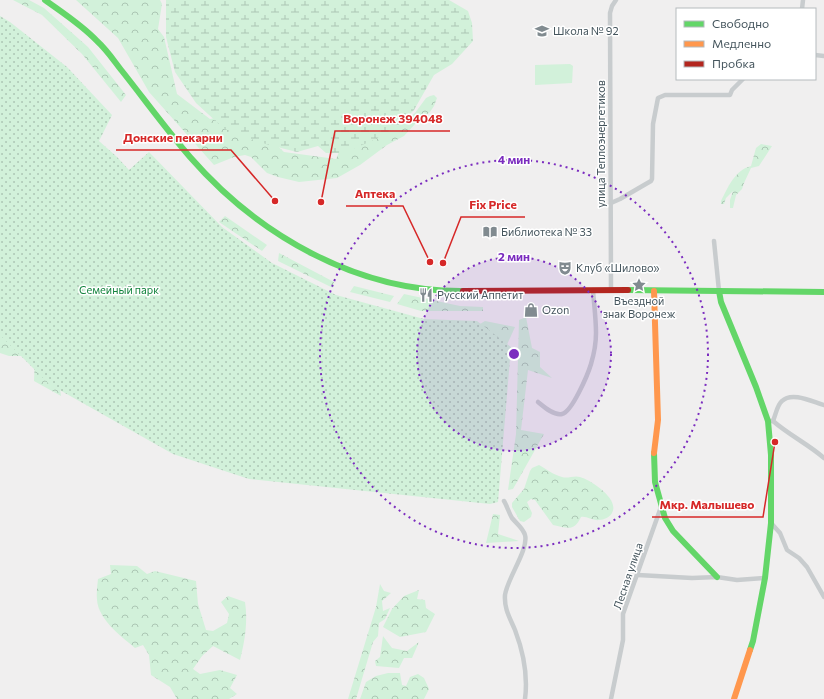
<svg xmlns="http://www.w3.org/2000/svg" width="824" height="699" font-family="Commissioner,sans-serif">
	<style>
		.grass { fill: #d2f1da }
		.forest { fill: url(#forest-crowns) }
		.wetland { fill: url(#wetland-marsh) }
		.park { fill: url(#park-dots) }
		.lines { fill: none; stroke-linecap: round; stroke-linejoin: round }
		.street { stroke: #c8ccce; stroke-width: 4.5 }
		.fast { stroke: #63d668; stroke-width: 6 }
		.slow { stroke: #ff974d; stroke-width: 6 }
		.jam { stroke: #b3261e; stroke-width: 6 }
		.ring { fill: none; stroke: #7b2cbf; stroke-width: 2; stroke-dasharray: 2 4 }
		.labels { text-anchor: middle; stroke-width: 3; stroke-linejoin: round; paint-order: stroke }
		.poi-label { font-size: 11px; fill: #45555d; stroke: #fff; text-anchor: start }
		.street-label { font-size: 11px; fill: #45555d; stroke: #fff }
		.park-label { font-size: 11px; fill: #11833c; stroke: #fff }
		.centre { fill: #7b2cbf; stroke: #fff; stroke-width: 2 }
		.ring-label { font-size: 12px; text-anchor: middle; font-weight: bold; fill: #7b2cbf; stroke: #fff; stroke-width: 3; stroke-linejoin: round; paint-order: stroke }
		.leader { fill: none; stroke: #d62828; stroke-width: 1.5 }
		.callout-dot { fill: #d62828; stroke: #fff; stroke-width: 1.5 }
		.callout-label { font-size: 12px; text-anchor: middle; font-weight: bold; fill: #d62828; stroke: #fff; stroke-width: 3; stroke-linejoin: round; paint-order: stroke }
	</style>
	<defs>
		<pattern id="forest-crowns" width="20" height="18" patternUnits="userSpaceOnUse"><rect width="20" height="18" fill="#d2f1da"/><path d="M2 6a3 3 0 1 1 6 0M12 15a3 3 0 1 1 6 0" fill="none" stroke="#acc6b4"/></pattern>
		<pattern id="wetland-marsh" width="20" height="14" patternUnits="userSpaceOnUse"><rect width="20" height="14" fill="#d2f1da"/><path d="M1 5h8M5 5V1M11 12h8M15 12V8" fill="none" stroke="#acc6b4"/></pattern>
		<pattern id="park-dots" width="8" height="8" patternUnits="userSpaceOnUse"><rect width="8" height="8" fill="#d2f1da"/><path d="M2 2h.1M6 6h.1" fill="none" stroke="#acc6b4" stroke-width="1.8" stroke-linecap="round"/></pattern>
	</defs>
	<rect width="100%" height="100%" fill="#f0efef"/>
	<polygon class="grass" points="570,64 573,66 572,83 535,85 535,65"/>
	<g class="forest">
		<polygon points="13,0 29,0 44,8 88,47 126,95 121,102 82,54 42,15"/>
		<polygon points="76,0 160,0 162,4 158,29 164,37 177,94 210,119 230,115 260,129 284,152 336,159 341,147 357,143 401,124 415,113 426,98 430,96 434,95 437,98 434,106 430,112 415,124 404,136 387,145 360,165 337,178 299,182 278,177 267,173 251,157 245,155 234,157 214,165 149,92 118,38"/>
		<path d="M761 144 772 146 759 166 751 168 744 183 742 189 736 195 733 208H730V200L733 191 726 198 724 204H721V201C728 187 735 170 751 166L756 148Z"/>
		<polygon points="225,216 267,245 262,251 219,222"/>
		<polygon points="279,253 334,282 333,288 278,261"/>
		<polygon points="354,286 394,296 390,302 350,292"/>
		<polygon points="404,294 460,306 483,307 483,311 421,311 397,304"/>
		<polygon points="526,317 532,348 540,352 540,367 552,378 528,370 521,430 544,434 513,489 508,490 516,434 519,320"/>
		<polygon points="0,318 6,319 13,333 23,318 44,340 50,354 48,378 59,382 61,396 34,381 35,356 9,356 0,353"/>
		<polygon points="485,321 515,327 505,349 475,327"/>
		<path d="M539 465C546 469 554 475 562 477 568 479 574 475 580 477 591 480 620 499 612 513 610 517 604 520 599 520 593 521 587 516 581 517 574 532 568 528 553 525L535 500 531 499 527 502 532 513 531 517 524 522 520 521 512 507V503L524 489 530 471 532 468Z"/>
		<polygon points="493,514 500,515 498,534 519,541 486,543"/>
		<path d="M110 565 137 566 147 574 155 571 196 581 198 604 206 630 213 631 227 623 229 614 221 602 228 596 245 602C248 621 245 641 240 660L213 646 202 656 193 669 200 674 220 670 237 675 230 688 237 694 229 699H177L170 687 151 675 149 655 143 645 135 648C122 637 107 626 100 611 95 601 97 589 98 579L111 574Z"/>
		<polygon points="380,584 384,591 391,593 382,601 383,611 390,608 385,619 379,623 378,636 373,642 356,699 348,699 376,607"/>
		<polygon points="419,590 417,599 425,600 426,608 435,614 426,632 400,637 383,627 392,609 404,596"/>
		<polygon points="383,636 392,648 407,651 419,642 412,658 404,658 399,668 376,666 375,661 380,657"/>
		<polygon points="388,673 400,673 402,685 406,686 410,677 418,674 424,678 429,689 424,699 360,699 366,682 376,676"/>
	</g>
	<polygon class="wetland" points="166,0 449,0 468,11 472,23 473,41 452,64 434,75 414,110 400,124 374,140 343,153 326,153 318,146 297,152 269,145 230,132 221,126 196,103 175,72 166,37"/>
	<polygon class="park" points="0,16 10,22 67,67 112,115 99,141 117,157 129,170 149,152 222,227 272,263 336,295 424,319 477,321 511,347 498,502 490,504 249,479 173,454 49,384 0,335"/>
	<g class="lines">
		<g class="street">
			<polyline points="802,9 803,0"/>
			<polyline points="815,55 824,56"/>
			<polyline points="611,203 620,199 651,181 652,179 653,124 658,98 665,95 730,95 732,90 743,79"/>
			<polyline points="714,241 719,291"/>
			<polyline points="611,290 610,13 612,6 616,0"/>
			<path d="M538 402C544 407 554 416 562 414 572 412 588 374 591 364 594 354 596 343 596 333 596 319 594 304 593 290"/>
			<path d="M768 421H773C776 414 777 405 782 401 792 391 813 402 824 405"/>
			<path d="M773 421C789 435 808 444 824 458"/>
			<path d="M504 501C507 506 509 513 512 518 516 523 523 528 525 535 529 549 507 579 505 595 504 609 510 618 515 630 523 651 528 676 525 699"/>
			<polyline points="771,523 780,533 787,550 799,558 807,567 824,597"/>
			<polyline points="638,575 692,578 717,577 737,580 765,578"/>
			<polyline points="611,699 623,640 623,614 661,507"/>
		</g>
		<g class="fast">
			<path d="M45 0C63 13 82 25 97 41 107 50 114 61 122 71 145 100 166 129 190 157 258 235 357 292 463 291"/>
			<polyline points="628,290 824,292"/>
			<polyline points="719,291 721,302 756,387 768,421 771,455 771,523 765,578 753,641 750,650"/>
			<polyline points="654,453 655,482 665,518 673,531 717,577"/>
		</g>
		<g class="slow">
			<polyline points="654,291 658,420 654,453"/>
			<polyline points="734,699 750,650"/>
		</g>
		<polyline class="jam" points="463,291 628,290"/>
	</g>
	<circle cx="514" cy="354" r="97" fill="#7b2cbf" fill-opacity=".12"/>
	<g class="ring">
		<circle cx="514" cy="354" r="97"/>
		<circle cx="514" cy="354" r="194"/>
	</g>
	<defs>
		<symbol id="school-bare" viewBox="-9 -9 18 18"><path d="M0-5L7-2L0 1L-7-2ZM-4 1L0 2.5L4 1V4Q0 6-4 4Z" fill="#818b90" stroke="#fff" stroke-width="2.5" paint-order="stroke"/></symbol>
		<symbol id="library-bare" viewBox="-9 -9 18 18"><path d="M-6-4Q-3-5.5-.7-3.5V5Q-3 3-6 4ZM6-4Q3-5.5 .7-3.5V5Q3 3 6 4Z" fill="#818b90" stroke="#fff" stroke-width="2.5" paint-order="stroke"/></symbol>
		<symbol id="theatre-bare" viewBox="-9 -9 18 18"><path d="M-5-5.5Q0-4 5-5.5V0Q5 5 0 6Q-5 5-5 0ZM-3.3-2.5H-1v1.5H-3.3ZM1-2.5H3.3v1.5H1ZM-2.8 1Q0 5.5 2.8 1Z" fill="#818b90" stroke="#fff" stroke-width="2.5" paint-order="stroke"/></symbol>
		<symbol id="sight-bare" viewBox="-9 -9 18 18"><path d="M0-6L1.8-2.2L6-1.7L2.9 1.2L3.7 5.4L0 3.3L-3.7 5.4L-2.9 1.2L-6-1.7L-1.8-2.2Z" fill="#818b90" stroke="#fff" stroke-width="2.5" paint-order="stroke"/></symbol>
		<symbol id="restaurant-bare" viewBox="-9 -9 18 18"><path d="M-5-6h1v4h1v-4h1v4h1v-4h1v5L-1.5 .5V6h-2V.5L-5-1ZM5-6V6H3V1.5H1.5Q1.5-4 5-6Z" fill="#818b90" stroke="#fff" stroke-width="2.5" paint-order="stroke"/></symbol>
		<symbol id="shop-bare" viewBox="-9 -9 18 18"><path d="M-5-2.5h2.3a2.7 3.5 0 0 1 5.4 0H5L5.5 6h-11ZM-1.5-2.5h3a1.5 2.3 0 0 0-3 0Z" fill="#818b90" stroke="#fff" stroke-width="2.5" paint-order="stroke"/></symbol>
	</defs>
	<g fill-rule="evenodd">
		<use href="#school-bare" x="532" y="21" width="20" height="20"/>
		<use href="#library-bare" x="480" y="222" width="20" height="20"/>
		<use href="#theatre-bare" x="555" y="258" width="20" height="20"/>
		<use href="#sight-bare" x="629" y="275" width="20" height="20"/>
		<use href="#restaurant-bare" x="416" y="285" width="20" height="20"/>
		<use href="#shop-bare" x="521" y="300" width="20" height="20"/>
	</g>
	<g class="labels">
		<g class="poi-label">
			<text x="553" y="35">Школа № 92</text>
			<text x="501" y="236">Библиотека № 33</text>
			<text x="576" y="272">Клуб «Шилово»</text>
			<text x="437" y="299">Русский Аппетит</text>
			<text x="639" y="305" text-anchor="middle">Въездной<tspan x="639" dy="13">знак Воронеж</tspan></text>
			<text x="542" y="314">Ozon</text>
		</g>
		<g class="street-label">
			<text transform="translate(601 144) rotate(-90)" y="4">улица Теплоэнергетиков</text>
			<text transform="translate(628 576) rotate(-71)" y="4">Лесная улица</text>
		</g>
		<g class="park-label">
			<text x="119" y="294">Семейный парк</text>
		</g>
	</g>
	<circle cx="514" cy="354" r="6" class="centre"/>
	<g class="ring-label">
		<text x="514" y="164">4 мин</text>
		<text x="514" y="261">2 мин</text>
	</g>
	<path class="leader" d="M321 202L335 131H450M275 201L231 150H116M430 262L403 206H346M443 263L461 217H525M775 442L763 517H652"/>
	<g class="callout-dot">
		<circle cx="321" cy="202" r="4"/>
		<circle cx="275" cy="201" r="4"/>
		<circle cx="430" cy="262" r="4"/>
		<circle cx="443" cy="263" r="4"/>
		<circle cx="775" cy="442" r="4"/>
	</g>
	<g class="callout-label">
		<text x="393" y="123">Воронеж 394048</text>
		<text x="173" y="142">Донские пекарни</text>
		<text x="375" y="198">Аптека</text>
		<text x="493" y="209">Fix Price</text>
		<text x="707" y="509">Мкр. Малышево</text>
	</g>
	<rect x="676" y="8" width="140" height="72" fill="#ffffff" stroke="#b5bbbe"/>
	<rect x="684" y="21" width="20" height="6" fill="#63d668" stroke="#b5bbbe"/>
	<text x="712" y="28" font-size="12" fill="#45555d">Свободно</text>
	<rect x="684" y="41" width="20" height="6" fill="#ff974d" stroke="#b5bbbe"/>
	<text x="712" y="48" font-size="12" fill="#45555d">Медленно</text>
	<rect x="684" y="61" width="20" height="6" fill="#b3261e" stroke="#b5bbbe"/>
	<text x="712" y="68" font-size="12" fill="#45555d">Пробка</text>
</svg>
